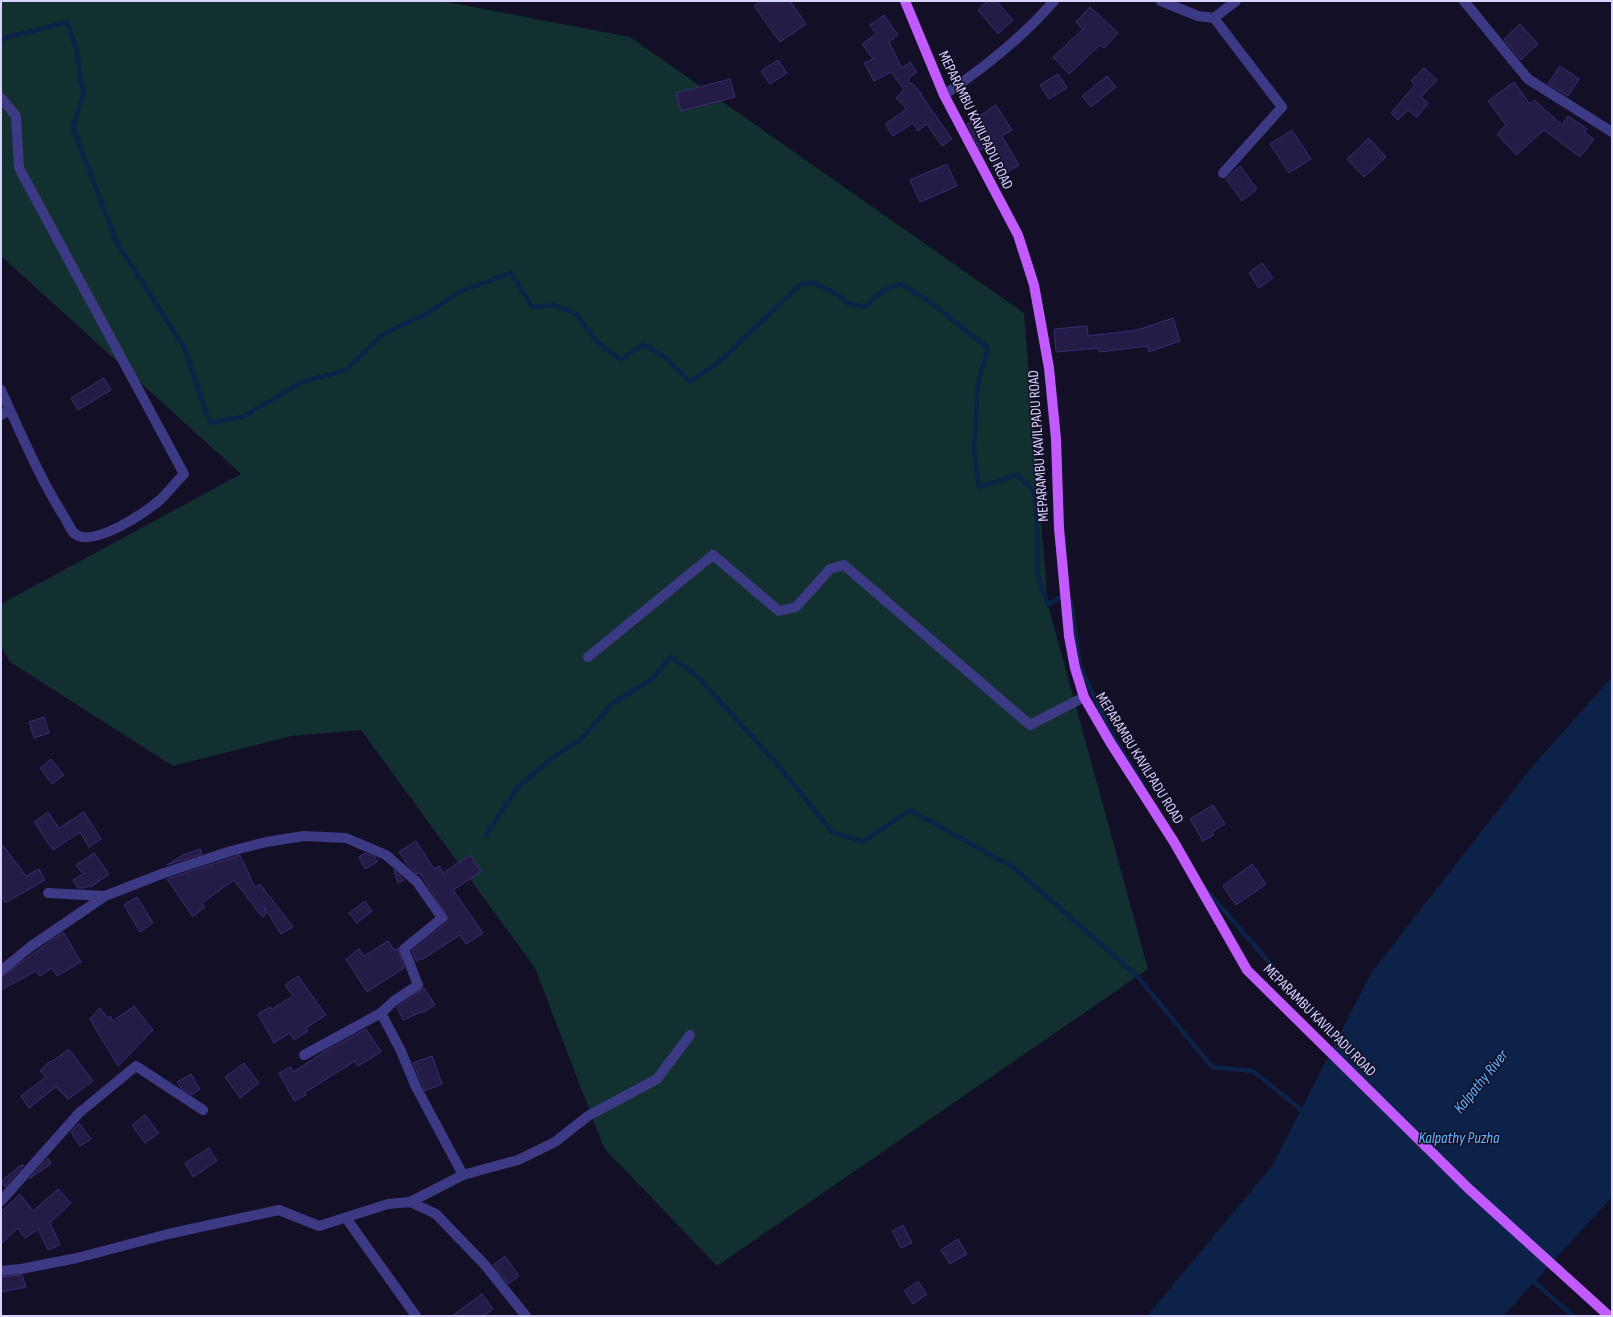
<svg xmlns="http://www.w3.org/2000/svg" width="1613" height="1317" font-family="'Sofia Sans Condensed',sans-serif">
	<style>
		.green { fill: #12302f }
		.water { fill: #0c2248 }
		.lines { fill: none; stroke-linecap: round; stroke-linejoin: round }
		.stream { stroke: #0c2248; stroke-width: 4.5 }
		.building { fill: #241b47; stroke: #3b2d73 }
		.minor { stroke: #3d3a85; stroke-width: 10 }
		.major { stroke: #c25bff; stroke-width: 10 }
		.labels { text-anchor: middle; stroke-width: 3; stroke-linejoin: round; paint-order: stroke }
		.street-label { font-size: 15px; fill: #d9d4ff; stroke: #130f26 }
		.water-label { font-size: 16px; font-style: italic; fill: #62b6ff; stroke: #130f26 }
	</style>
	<rect width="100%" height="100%" fill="#130f26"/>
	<polygon class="green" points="1,1 442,1 630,37 1024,313 1048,605 1148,969 717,1266 604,1148 535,968 361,730 291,736 173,766 10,662 1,646 1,604 241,474 1,256"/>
	<polygon class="water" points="1612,677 1612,1197 1503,1316 1147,1316 1272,1166 1371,973 1530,769"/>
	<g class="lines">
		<g class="stream">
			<path d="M1 39 67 22 77 51 81 83 84 91 73 128 117 243 184 347 210 423 242 417 302 382 346 370 382 335 428 313 461 291 511 273 532 307 553 305 576 314 598 343 621 360 643 344 665 357 690 382 720 361 801 284 815 283 835 293 849 304 865 307C875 295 885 288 900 284L926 299 988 348 978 383 974 451 979 487 1017 475 1034 491 1038 536V576L1048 605 1059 598"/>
			<polyline points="1071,601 1080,666 1110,731 1143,785"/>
			<polyline points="485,836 517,788 551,759 581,739 614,702 651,680 671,657 698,677 777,764 832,832 863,842 910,810 1014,868 1137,976 1212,1067 1253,1071 1305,1113"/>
			<polyline points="1208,892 1326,1028 1344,1039"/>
			<polyline points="1531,1279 1573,1316"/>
		</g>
	</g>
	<g class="building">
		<polygon points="761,1 790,1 806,24 780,42 754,6"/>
		<polygon points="988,1 996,1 1013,20 998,34 978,10"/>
		<polygon points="1090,7 1118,33 1104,48 1100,45 1069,74 1053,57 1083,29 1076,22"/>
		<polygon points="884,15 898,35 889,42 902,68 910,62 917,72 908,79 910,84 912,83 922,94 921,95 952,139 942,146 927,124 918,131 913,123 893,136 885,124 907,109 896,98 904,90 891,72 874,81 864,63 873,59 862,44 876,34 870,25"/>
		<polygon points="1520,24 1538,44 1521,60 1504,39"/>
		<polygon points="778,60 787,73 770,84 761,71"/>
		<polygon points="1560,66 1579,79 1568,96 1548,84"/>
		<polygon points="1424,68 1437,80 1421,97 1428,103 1417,117 1408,110 1398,120 1391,113 1415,85 1411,81"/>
		<polygon points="1058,74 1067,88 1049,99 1040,85"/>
		<polygon points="1107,76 1116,87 1091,107 1082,96"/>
		<polygon points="730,79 735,97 681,111 676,93"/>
		<polygon points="1514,82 1530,104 1534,100 1562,125 1568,116 1587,129 1584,132 1594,139 1580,157 1544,130 1516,155 1497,134 1506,125 1488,101"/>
		<polygon points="996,105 1012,130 1002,136 1019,165 1002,175 984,147 980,150 967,124"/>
		<polygon points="1292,130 1311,159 1289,173 1270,144"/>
		<polygon points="1369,138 1386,157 1364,177 1347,159"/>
		<polygon points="947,164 957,186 920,202 910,180"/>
		<polygon points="1240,166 1257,189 1242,201 1226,179"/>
		<polygon points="1262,263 1273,278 1259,288 1249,273"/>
		<polygon points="1173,318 1180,341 1149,352 1148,346 1099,352 1099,348 1056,352 1054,329 1087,326 1088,336 1137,330"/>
		<polygon points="104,378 111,390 78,410 71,398"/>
		<polygon points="44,717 49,733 34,738 29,722"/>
		<polygon points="51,759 64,775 52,784 40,768"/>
		<polygon points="1213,805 1225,824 1212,832 1214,835 1203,841 1190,819"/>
		<polygon points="48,812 59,828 84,812 101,839 89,847 80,832 53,850 34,822"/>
		<polygon points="416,841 434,869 439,866 443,873 470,855 481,872 453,890 483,933 466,944 460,935 421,960 420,959 416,961 412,951 446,923 448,918 420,873 417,874 407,864 399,852"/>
		<polygon points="1,843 26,876 39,869 45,880 5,903 1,896"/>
		<polygon points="200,849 202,854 167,865 183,855"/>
		<polygon points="94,853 109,874 91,887 90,885 85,888 78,888 73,880 83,874 76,865"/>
		<polygon points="365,853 375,857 377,862 365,869 359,857"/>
		<polygon points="240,855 255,888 260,884 293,927 281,934 264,907 266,915 262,917 234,880 202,903 205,907 193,917 167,879"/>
		<polygon points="1252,864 1266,884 1236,905 1223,886"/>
		<polygon points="394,870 404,880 398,883"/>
		<polygon points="137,897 153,923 140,932 124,905"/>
		<polygon points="365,901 372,911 357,923 349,913"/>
		<polygon points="63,932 81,962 57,976 52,968 40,976 36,971 1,990 1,977"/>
		<polygon points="388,941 394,950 398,948 404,968 367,992 346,959 359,949 364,956"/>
		<polygon points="298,976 326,1015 306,1028 308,1031 294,1040 290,1033 274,1043 258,1014 270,1007 272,1009 293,996 285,985"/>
		<polygon points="424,988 435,1005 422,1013 421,1012 403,1020 397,1007"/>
		<polygon points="134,1006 153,1030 118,1066 90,1019 100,1008 107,1018 110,1016 113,1021"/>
		<polygon points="366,1029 381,1052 358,1066 355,1061 304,1093 306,1095 294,1101 279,1073 291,1067 293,1072 327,1050"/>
		<polygon points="69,1049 93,1081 68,1099 56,1087 29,1108 21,1096 46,1077 40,1071 50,1061 51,1062"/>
		<polygon points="432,1056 442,1084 425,1091 413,1063"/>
		<polygon points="244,1063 259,1083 240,1098 225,1077"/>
		<polygon points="191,1074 200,1089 192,1095 181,1088 177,1082"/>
		<polygon points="145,1115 159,1133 145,1143 132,1125"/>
		<polygon points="79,1123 91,1139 80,1146 71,1132"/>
		<polygon points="209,1148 217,1161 193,1177 185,1163"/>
		<polygon points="48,1158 51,1164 29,1179"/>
		<polygon points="24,1165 5,1187 1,1182 18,1167"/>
		<polygon points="58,1189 71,1203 50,1223 60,1245 48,1250 38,1229 25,1238 18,1228 1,1244 1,1212 20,1194 33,1211"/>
		<polygon points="903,1225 912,1243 901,1248 892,1231"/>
		<polygon points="958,1239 967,1254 950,1264 941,1250"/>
		<polygon points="505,1256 519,1276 508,1284 493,1265"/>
		<polygon points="22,1275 26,1287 1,1292 1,1277"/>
		<polygon points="918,1281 927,1294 913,1304 904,1291"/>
		<polygon points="482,1294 493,1309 483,1316 452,1316"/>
	</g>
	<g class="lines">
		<g class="minor">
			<polyline points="1161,1 1198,16 1214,18 1236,1"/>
			<polyline points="1464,1 1528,79 1612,132"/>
			<polyline points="1214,18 1282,107 1223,173"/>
			<path d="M944 95C984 68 1022 38 1054 1"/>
			<path d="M1 98 16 116 19 168 184 474C176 482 169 491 161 499 147 512 93 548 75 534 71 531 68 523 65 518 43 484 27 447 10 410L1 415"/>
			<polyline points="1,390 10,410"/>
			<polyline points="588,657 713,555 779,611 796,607 830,569 844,565 1030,725 1084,697"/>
			<polyline points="48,893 105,896"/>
			<polyline points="1,971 30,947 105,896 164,873 231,851 266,842 304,836 346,838 386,855 417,882 442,918 404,949 418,985 394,1001 381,1013 400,1049 416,1087 463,1175"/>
			<polyline points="304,1055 381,1013"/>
			<polyline points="1,1201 79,1113 136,1066 203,1110"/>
			<polyline points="410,1202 463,1175 518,1160 555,1142 588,1116 657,1079 690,1035"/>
			<polyline points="346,1218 416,1316"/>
			<polyline points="1,1271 21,1269 77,1258 168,1234 279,1210 319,1226 388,1204 410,1202 436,1214 484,1264 526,1316"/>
		</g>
		<polyline class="major" points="905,1 944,95 1018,235 1034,285 1049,368 1056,439 1059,528 1069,636 1075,668 1084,697 1110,742 1174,842 1247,970 1469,1189 1609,1316"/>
	</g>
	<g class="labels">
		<g class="street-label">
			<text transform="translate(976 120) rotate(64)" y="5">MEPARAMBU KAVILPADU ROAD</text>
			<text transform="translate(1038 446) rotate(-94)" y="5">MEPARAMBU KAVILPADU ROAD</text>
			<text transform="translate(1140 758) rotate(58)" y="5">MEPARAMBU KAVILPADU ROAD</text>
			<text transform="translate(1320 1020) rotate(45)" y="5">MEPARAMBU KAVILPADU ROAD</text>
		</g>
		<g class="water-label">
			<text transform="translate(1480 1081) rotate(-51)" y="6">Kalpathy River</text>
			<text x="1459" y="1143">Kalpathy Puzha</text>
		</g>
	</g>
	<rect width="1613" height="1317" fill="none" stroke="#d9d4ff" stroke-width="4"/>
</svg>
